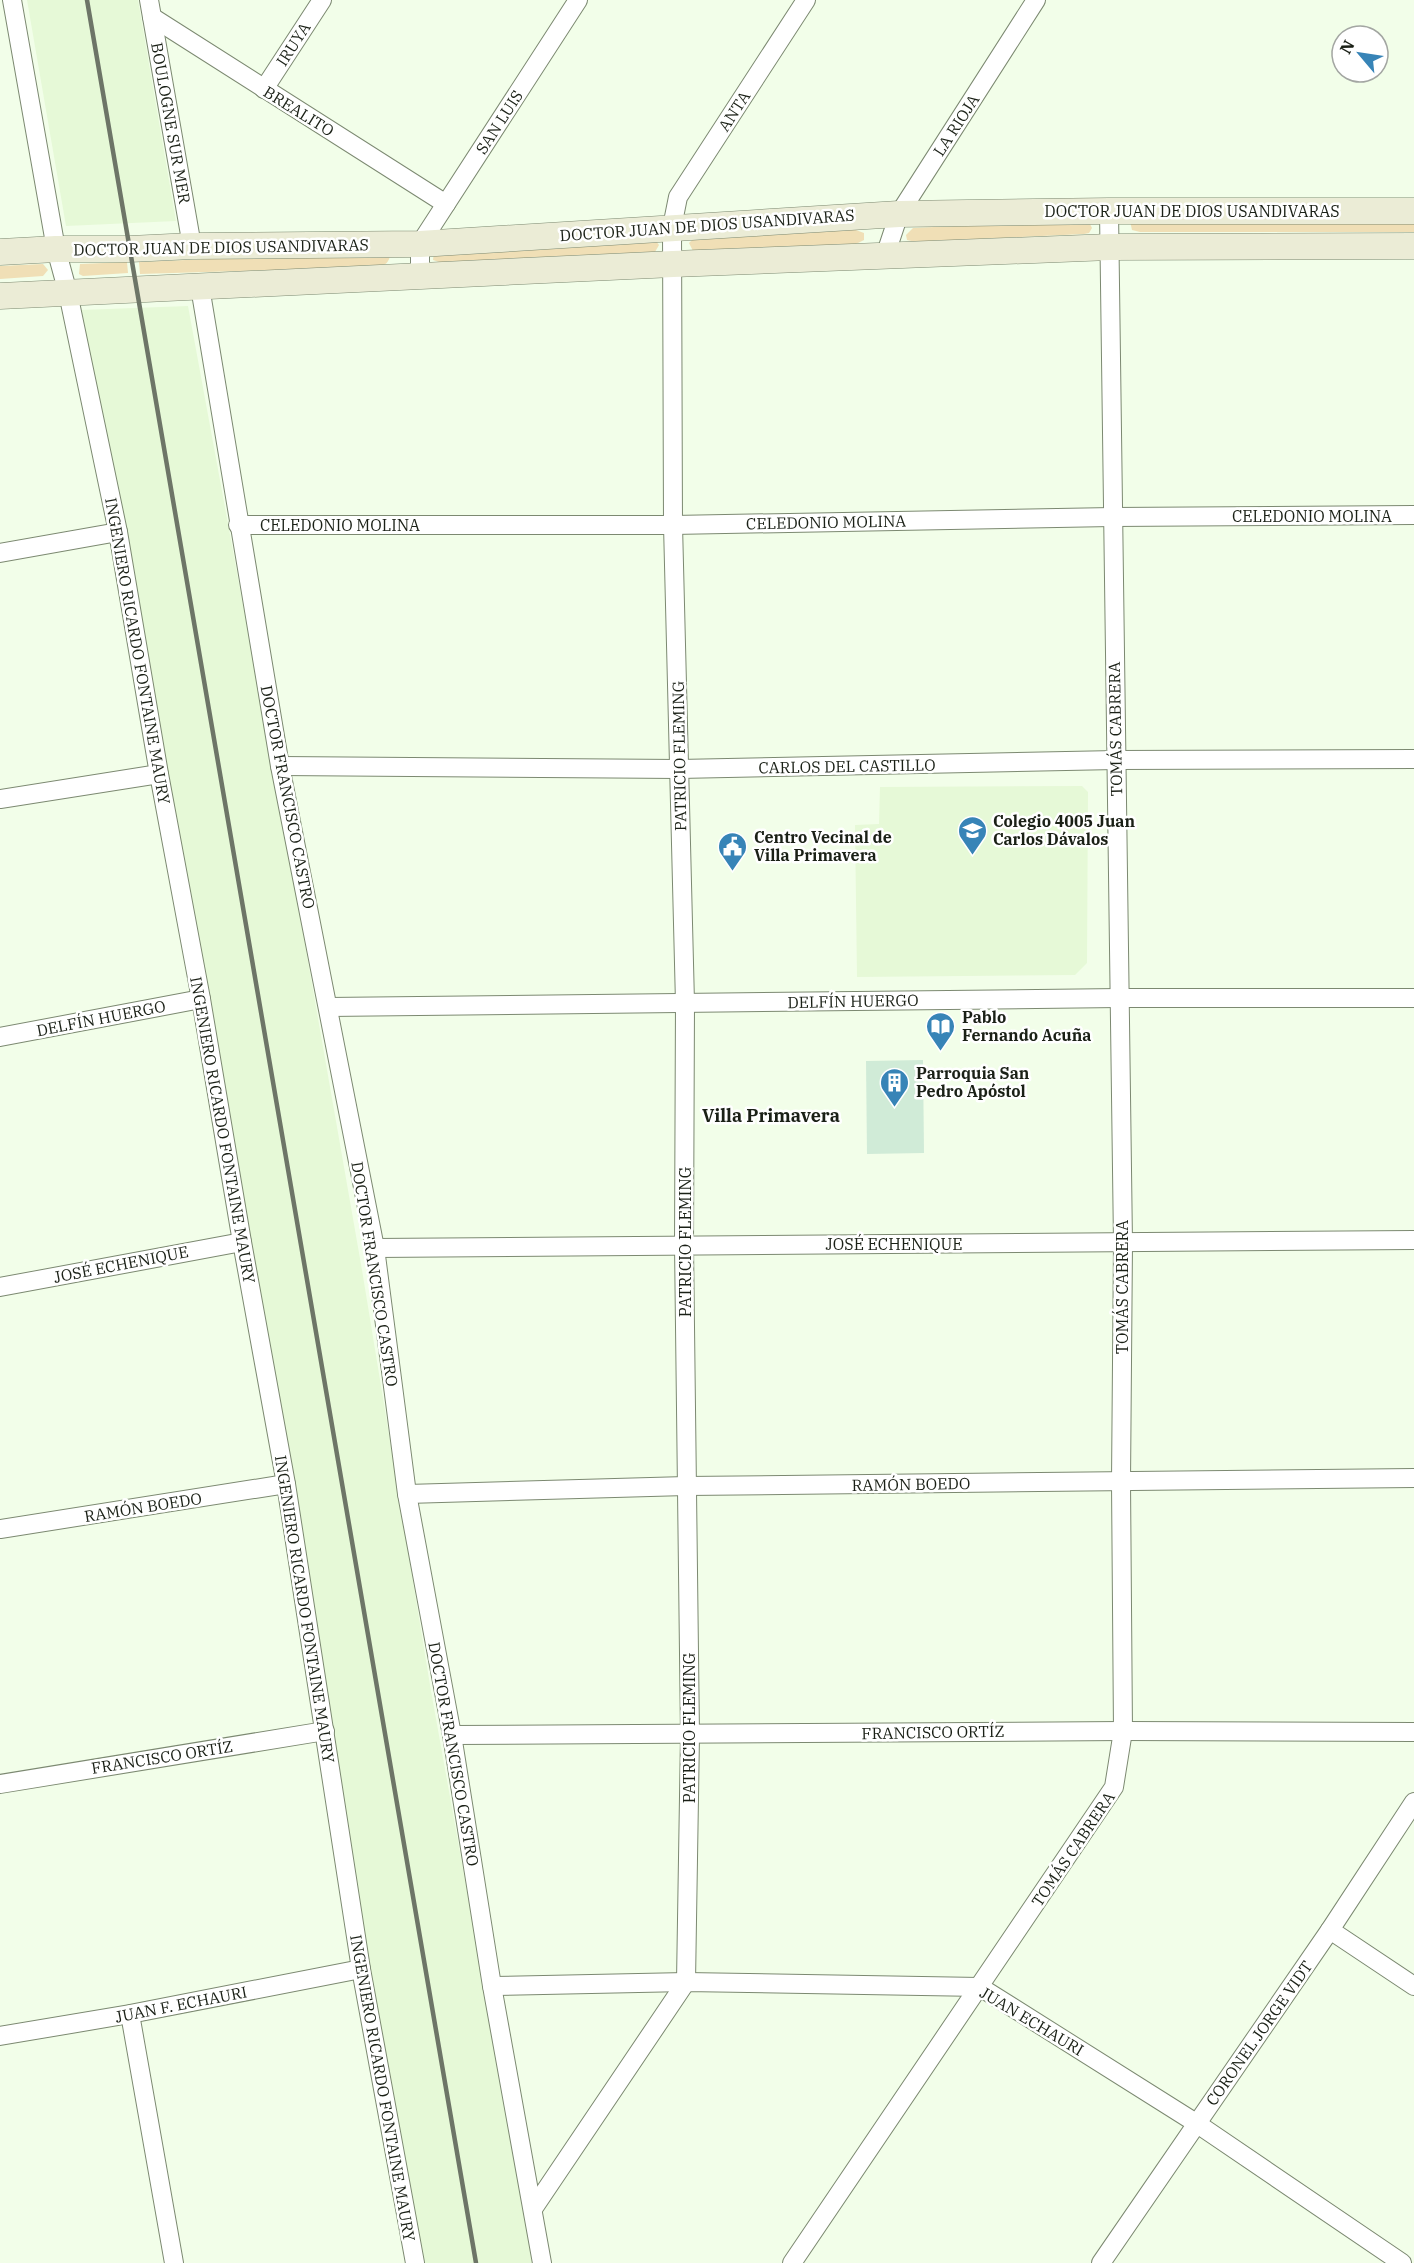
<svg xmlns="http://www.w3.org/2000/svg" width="1414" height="2263" font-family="'IBM Plex Serif',serif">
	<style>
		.built { fill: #e6f9d7 }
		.green { fill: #f0dfb6 }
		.building { fill: #d0ebd7 }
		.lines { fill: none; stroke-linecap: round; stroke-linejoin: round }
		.minor-casing { stroke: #7c8971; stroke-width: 20 }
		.secondary-casing { stroke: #7c8971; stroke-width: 27 }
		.minor { stroke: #fff; stroke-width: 18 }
		.secondary { stroke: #ebecd6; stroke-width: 26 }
		.rail { stroke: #6d7567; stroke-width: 4.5 }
		.labels { text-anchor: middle; stroke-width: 5; stroke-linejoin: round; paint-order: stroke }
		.street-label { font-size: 16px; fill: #1a2016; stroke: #fff }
		.poi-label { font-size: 16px; font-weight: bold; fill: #1a2016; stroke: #fff; text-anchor: start }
		.neighbourhood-label { font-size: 18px; font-weight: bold; fill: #1a2016; stroke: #fff }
	</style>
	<rect width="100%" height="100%" fill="#f2fee9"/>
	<g class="built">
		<polygon points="27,0 138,0 176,221 66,226"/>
		<polygon points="188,306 301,921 362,1270 431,1691 514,2153 532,2263 412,2263 81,310"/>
		<polygon points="1082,786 1088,792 1087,963 1075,975 857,977 855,825 879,824 880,787"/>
	</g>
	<g class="green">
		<polygon points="1414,219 1414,232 1140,232 1132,230 1130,221"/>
		<polygon points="1083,220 1089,222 1092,228 1089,233 1084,234 916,242 907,240 906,235 913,228"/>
		<polygon points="853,229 864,233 864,240 856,244 700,252 693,251 689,243 694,238"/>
		<polygon points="656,241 659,245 655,252 442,263 433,260 434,252"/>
		<path d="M375 252 390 255C389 262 386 265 378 267L140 274 139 262Z"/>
		<polygon points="127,262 128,273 83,276 79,274 80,264"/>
		<polygon points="43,264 48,270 43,276 0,279 0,266"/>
	</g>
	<polygon class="building" points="923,1060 924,1153 867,1154 866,1061"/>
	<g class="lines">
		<defs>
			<g id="minor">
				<polyline points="12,0 56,249 68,293 118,532 159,774 201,999 242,1242 286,1484 361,1969 415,2263"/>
				<polyline points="149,0 192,246"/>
				<polyline points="152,17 446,204"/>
				<polyline points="264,89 322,0"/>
				<polyline points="885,256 899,214 1036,0"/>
				<polyline points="420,277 420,244 578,0"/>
				<polyline points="200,287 280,766 375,1248 407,1494 452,1735 492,1986 542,2263"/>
				<polyline points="238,525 673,525 1112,517 1414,515"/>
				<polyline points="0,553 118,532"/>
				<polyline points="280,766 679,769 1116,760 1414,759"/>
				<polyline points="0,799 159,774"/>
				<polyline points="328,1007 1119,998 1414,998"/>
				<polyline points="0,1037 201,999"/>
				<polyline points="375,1248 1414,1240"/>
				<polyline points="0,1287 242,1242"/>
				<polyline points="407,1494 686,1486 1414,1478"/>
				<polyline points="0,1529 286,1484"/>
				<polyline points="452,1735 1123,1731 1414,1732"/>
				<polyline points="0,1784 325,1731"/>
				<polyline points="1330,1930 1414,1986"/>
				<polyline points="492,1986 686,1982 980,1987 1196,2123 1402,2263"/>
				<polyline points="130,2014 174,2263"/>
				<polyline points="0,2036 130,2014 361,1969"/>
				<polyline points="533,2209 686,1982 690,1735 684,1245 685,1003 673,525 672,227 678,197 806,0"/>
				<polyline points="792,2263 1114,1787 1123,1731 1121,1482 1123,1243 1109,211"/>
				<polyline points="1101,2263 1330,1930 1414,1802"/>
			</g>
			<g id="secondary">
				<polyline points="0,252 56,249 130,249 192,246 420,244 899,214 1109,211 1414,211"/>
				<polyline points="0,296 673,264 1110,247 1414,246"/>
			</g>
		</defs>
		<use href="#minor" class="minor-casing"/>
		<use href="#secondary" class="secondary-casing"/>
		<use href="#minor" class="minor"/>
		<use href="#secondary" class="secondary"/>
		<polyline class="rail" points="87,0 476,2263"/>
	</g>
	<defs>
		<symbol id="school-pin" viewBox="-11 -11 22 30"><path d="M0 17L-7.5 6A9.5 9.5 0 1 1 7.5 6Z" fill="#3784b7" stroke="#fff"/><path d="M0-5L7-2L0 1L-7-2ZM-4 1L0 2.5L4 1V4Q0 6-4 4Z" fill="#fff"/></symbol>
		<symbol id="civic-pin" viewBox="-11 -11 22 30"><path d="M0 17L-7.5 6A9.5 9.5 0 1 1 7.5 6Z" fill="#3784b7" stroke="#fff"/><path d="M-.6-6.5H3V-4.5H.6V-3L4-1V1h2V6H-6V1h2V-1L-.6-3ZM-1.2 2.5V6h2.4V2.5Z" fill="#fff"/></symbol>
		<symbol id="library-pin" viewBox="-11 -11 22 30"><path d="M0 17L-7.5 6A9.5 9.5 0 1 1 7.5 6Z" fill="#3784b7" stroke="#fff"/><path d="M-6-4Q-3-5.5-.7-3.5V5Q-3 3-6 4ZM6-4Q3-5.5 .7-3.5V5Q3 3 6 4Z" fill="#fff"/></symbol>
		<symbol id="building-pin" viewBox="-11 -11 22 30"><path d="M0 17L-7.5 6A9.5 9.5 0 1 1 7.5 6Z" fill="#3784b7" stroke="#fff"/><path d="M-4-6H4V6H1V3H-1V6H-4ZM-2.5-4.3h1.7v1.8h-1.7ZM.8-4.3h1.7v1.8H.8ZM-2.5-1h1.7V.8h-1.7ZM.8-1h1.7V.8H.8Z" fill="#fff"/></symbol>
	</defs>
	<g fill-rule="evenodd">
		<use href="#school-pin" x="956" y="814" width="33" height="45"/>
		<use href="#civic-pin" x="716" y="830" width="33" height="45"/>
		<use href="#library-pin" x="924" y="1010" width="33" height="45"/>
		<use href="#building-pin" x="878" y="1066" width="33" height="45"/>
	</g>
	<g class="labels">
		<g class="street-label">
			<text transform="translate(293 44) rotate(-57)" y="6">IRUYA</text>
			<text transform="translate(299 111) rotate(32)" y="6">BREALITO</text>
			<text transform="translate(734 111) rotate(-57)" y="6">ANTA</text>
			<text transform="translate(499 122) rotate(-57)" y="6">SAN LUIS</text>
			<text transform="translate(171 123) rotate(80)" y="6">BOULOGNE SUR MER</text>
			<text transform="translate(956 125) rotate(-57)" y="6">LA RIOJA</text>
			<text x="1192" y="217">DOCTOR JUAN DE DIOS USANDIVARAS</text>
			<text transform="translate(707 225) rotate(-4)" y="6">DOCTOR JUAN DE DIOS USANDIVARAS</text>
			<text transform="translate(221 247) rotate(-1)" y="6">DOCTOR JUAN DE DIOS USANDIVARAS</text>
			<text x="1312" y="522">CELEDONIO MOLINA</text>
			<text transform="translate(826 522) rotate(-1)" y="6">CELEDONIO MOLINA</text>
			<text x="340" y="531">CELEDONIO MOLINA</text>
			<text transform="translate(138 651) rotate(80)" y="6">INGENIERO RICARDO FONTAINE MAURY</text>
			<text transform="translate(1115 729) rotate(-91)" y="6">TOMÁS CABRERA</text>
			<text transform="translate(679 756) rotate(-91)" y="6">PATRICIO FLEMING</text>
			<text transform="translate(847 766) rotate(-1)" y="6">CARLOS DEL CASTILLO</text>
			<text transform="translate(288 797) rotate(79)" y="6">DOCTOR FRANCISCO CASTRO</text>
			<text transform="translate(853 1001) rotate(-1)" y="6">DELFÍN HUERGO</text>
			<text transform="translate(101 1018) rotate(-11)" y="6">DELFÍN HUERGO</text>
			<text transform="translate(223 1130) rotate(80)" y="6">INGENIERO RICARDO FONTAINE MAURY</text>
			<text transform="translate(685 1242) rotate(-90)" y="6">PATRICIO FLEMING</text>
			<text x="894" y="1250">JOSÉ ECHENIQUE</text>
			<text transform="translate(121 1264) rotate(-11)" y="6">JOSÉ ECHENIQUE</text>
			<text transform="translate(375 1274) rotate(81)" y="6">DOCTOR FRANCISCO CASTRO</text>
			<text transform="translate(1122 1287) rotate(-90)" y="6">TOMÁS CABRERA</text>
			<text transform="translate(911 1484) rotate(-1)" y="6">RAMÓN BOEDO</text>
			<text transform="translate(143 1507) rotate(-9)" y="6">RAMÓN BOEDO</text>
			<text transform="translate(305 1609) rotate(81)" y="6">INGENIERO RICARDO FONTAINE MAURY</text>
			<text transform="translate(689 1728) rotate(-90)" y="6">PATRICIO FLEMING</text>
			<text transform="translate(933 1732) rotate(-1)" y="6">FRANCISCO ORTÍZ</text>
			<text transform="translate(454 1754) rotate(80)" y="6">DOCTOR FRANCISCO CASTRO</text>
			<text transform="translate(162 1757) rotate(-9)" y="6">FRANCISCO ORTÍZ</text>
			<text transform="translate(1073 1849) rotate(-56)" y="6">TOMÁS CABRERA</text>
			<text transform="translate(181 2004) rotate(-11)" y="6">JUAN F. ECHAURI</text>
			<text transform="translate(1032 2021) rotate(31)" y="6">JUAN ECHAURI</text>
			<text transform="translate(1259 2033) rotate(-55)" y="6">CORONEL JORGE VIDT</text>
			<text transform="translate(383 2088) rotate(80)" y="6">INGENIERO RICARDO FONTAINE MAURY</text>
		</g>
		<g class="poi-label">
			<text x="993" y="827">Colegio 4005 Juan<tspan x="993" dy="18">Carlos Dávalos</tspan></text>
			<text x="754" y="843">Centro Vecinal de<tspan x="754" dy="18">Villa Primavera</tspan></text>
			<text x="962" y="1023">Pablo<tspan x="962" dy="18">Fernando Acuña</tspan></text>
			<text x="916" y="1079">Parroquia San<tspan x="916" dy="18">Pedro Apóstol</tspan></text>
		</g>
		<g class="neighbourhood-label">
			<text x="771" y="1122">Villa Primavera</text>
		</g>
	</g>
	<g transform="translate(1360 54) rotate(299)"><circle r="28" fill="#ffffff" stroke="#a3a6a2" stroke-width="1.5"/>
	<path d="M0-4.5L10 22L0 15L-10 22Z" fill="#3784b7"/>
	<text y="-9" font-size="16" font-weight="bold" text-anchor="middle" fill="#1a2016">N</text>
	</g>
</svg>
